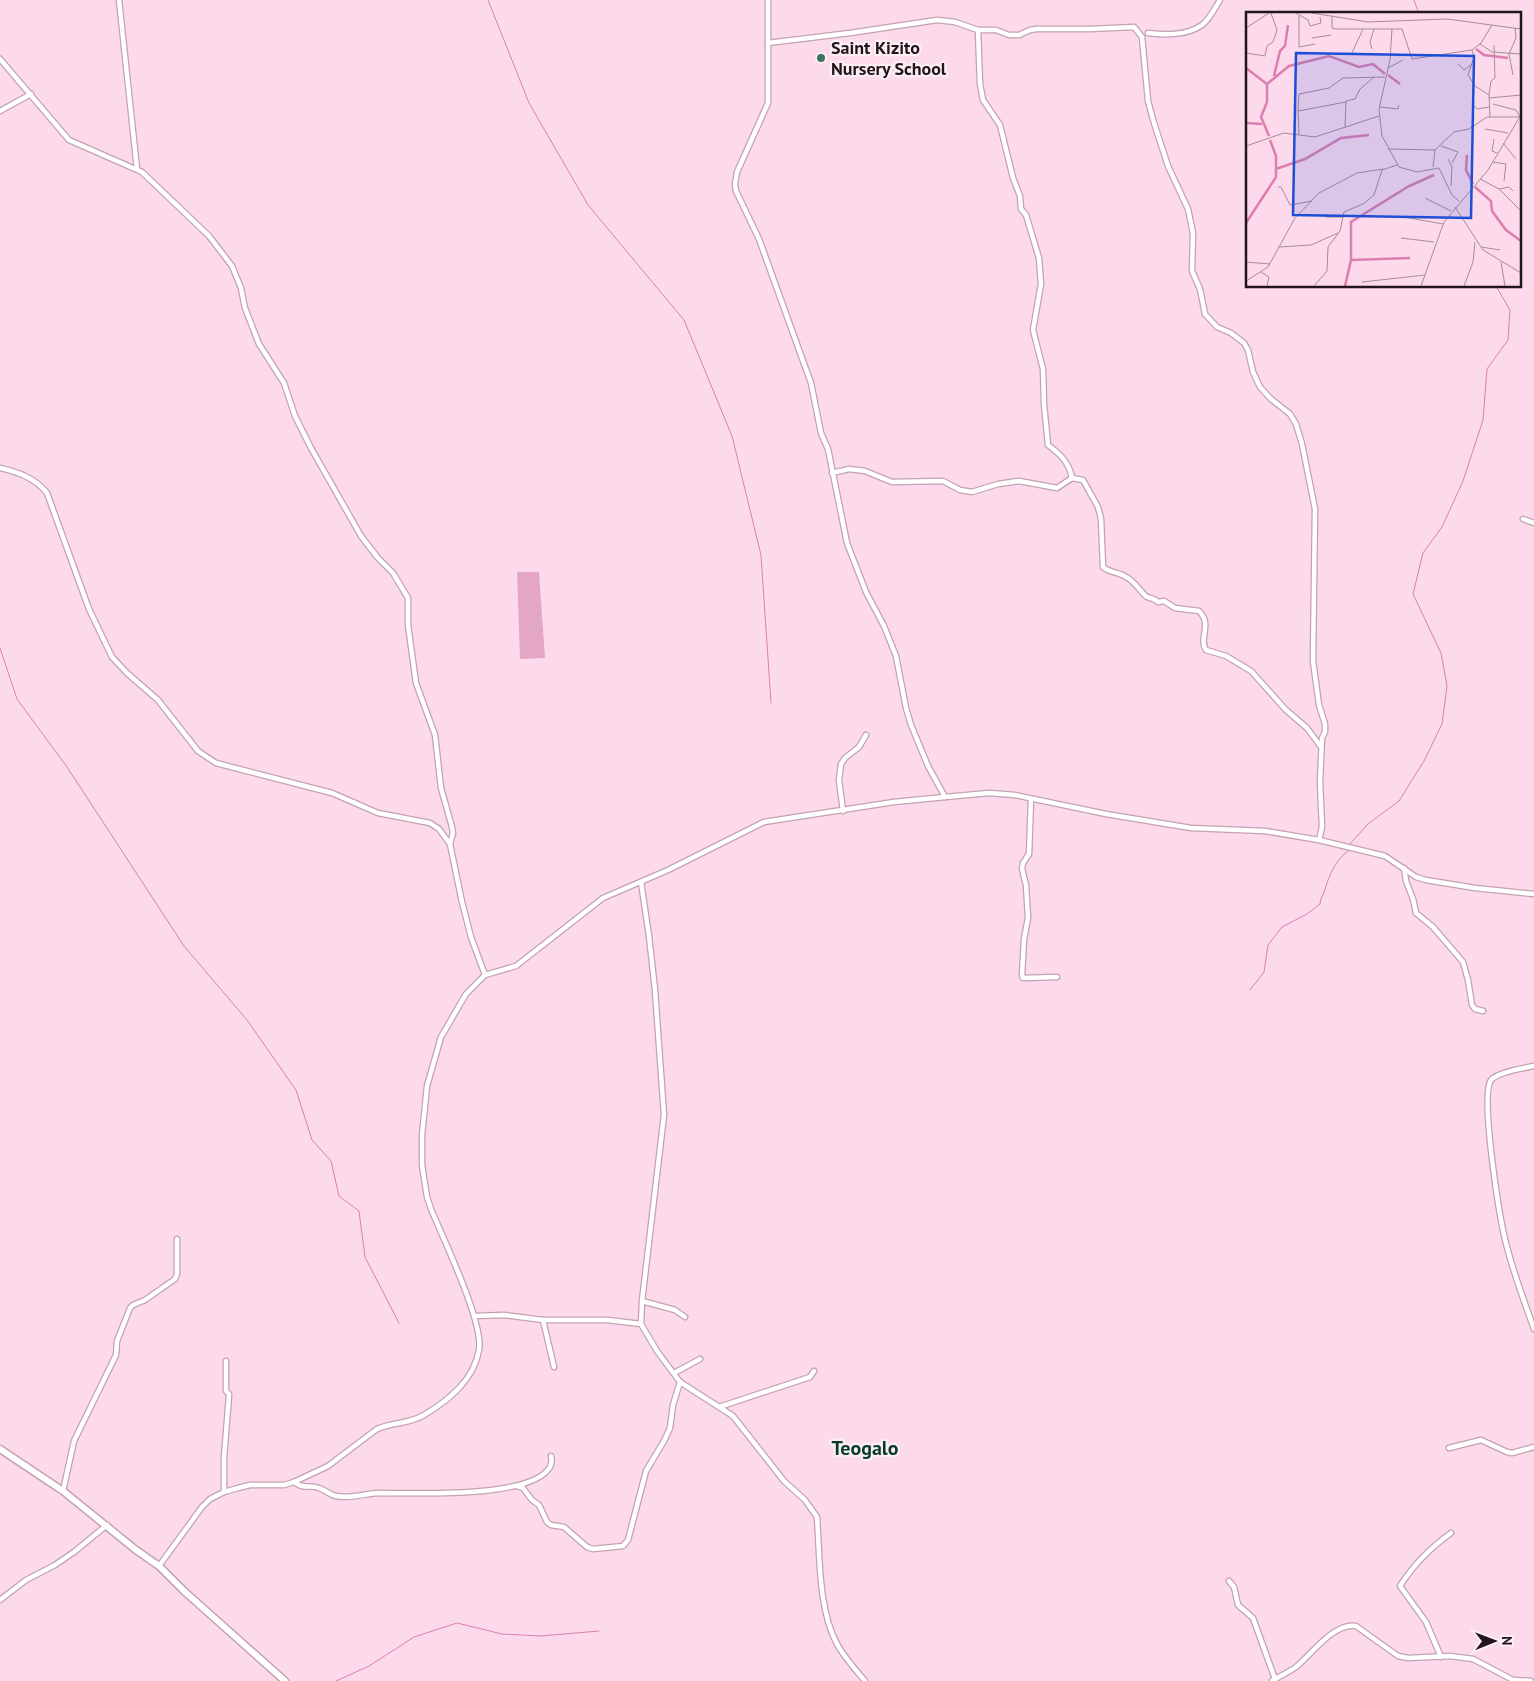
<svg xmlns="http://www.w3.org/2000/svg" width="1534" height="1681" font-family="'PT Sans',sans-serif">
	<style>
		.green { fill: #e3a7c5 }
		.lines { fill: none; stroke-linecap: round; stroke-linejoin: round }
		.stream { stroke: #da7fb0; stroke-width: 1 }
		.street-casing { stroke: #c3a2b2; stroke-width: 7 }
		.secondary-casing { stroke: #c3a2b2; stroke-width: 9 }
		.street { stroke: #fff; stroke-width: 4.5 }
		.secondary { stroke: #fff; stroke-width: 6 }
		.poi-dot { fill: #39745e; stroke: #fceef4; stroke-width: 2 }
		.labels { text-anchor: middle; stroke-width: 4.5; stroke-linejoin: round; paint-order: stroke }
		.poi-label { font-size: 18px; font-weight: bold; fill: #22161c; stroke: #fceef4; text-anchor: start }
		.quarter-label { font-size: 20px; font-weight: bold; fill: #073b2b; stroke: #fceef4 }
		.inset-river { fill: none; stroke: #da7fb0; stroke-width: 2.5 }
		.inset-road { fill: none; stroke: #a58c98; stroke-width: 1 }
		.view { fill: #1d4ed8; fill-opacity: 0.15; stroke: #1d4ed8; stroke-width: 2.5 }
		.inset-edge { fill: none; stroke: #22161c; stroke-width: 2.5 }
	</style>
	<rect width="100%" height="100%" fill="#fddaeb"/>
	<polygon class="green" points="517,572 539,572 545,658 520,659"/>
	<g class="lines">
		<g class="stream">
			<polyline points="488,0 529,103 588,205 684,320 732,436 761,555 771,703"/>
			<polyline points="1414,0 1419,14"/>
			<polyline points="0,648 17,699 67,767 184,946 247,1020 296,1090 312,1140 331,1161 339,1196 359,1211 365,1257 399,1323"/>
			<polyline points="1349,845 1368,824 1399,801 1424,761 1442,724 1447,686 1441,653 1413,594 1423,553 1442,527 1463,481 1483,420 1487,369 1508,340 1510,310 1496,286"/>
			<path d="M1250 990 1264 972 1268 945 1282 927 1307 914 1320 904C1320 898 1324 895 1325 889 1329 876 1336 859 1348 851"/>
			<polyline points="336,1681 369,1666 414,1637 457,1623 502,1634 541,1636 599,1631"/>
		</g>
		<defs>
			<g id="street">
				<polyline points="119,0 137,169"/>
				<polyline points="768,0 768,103 737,172 735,184 736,191 759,239 811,383 821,433 828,449 847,543 866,592 884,626 896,656 906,708 911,725 928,766 945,797"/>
				<polyline points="978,30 996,30 1009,35 1019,35 1030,30 1036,29 1090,29 1134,27 1142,37 1148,101 1154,123 1168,166 1188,209 1193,233 1192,271 1200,289 1205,314 1217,327 1231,333 1244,343 1248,350 1253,372 1260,387 1271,399 1290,414 1296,424 1302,444 1315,509 1313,661 1319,705 1325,724 1325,732 1322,738 1320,782 1322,827 1319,840"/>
				<path d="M1148 33C1165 35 1186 36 1202 25 1209 20 1215 8 1220 0"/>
				<path d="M768 43 850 33 937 20 955 22 978 30 980 84 983 100 1000 125 1013 178 1020 196 1021 209 1026 215 1039 258 1041 284 1033 330 1043 369 1044 404 1048 445C1060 454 1069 462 1072 478"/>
				<polyline points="0,59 69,140 142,172 209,236 232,266 241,288 245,308 259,344 284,383 295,416 311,448 361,536 378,558 393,573 408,598 408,625 416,683 435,735 441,788 452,827 453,833 450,844"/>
				<polyline points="0,111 31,94"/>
				<path d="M0 468C18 472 35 478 47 493L89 609 112 657 127 673 158 700 198 751 216 763 332 793 378 813 430 823 439 829 450 844 462 902 471 937 485 975"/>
				<path d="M832 473 849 469 865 471 892 482 943 481 960 490 972 492 998 484 1019 481 1057 488 1072 478 1083 480 1098 507 1101 519 1103 567C1110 573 1119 572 1126 577 1135 581 1142 594 1147 597 1152 599 1154 598 1158 602L1164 601 1175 608 1199 611C1213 625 1198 638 1206 650L1226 656 1251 671 1286 710 1307 728 1321 747"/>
				<polyline points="1523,519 1534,523"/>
				<polyline points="1031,799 1029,854 1023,863 1022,869 1026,885 1028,918 1024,939 1022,975 1023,978 1057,977"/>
				<polyline points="843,811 839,780 841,764 845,758 859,747 866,735"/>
				<polyline points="1404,868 1406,881 1413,899 1416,913 1433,927 1463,962 1468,980 1472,1005 1475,1009 1483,1011"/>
				<path d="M641 882 649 936 655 990 664 1115 642 1301 641 1324 657 1351 680 1382 733 1416 784 1481 805 1500 817 1517C820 1556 818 1609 837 1644 844 1657 855 1669 865 1681"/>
				<path d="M1534 1066C1524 1068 1498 1072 1491 1080 1480 1095 1499 1212 1504 1235 1511 1267 1523 1298 1534 1329"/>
				<polyline points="642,1301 675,1310 685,1317"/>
				<polyline points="474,1316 504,1315 543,1320 607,1320 641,1324"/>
				<polyline points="543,1320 554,1367"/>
				<polyline points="674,1373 700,1359"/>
				<polyline points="719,1407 810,1377 814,1371"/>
				<polyline points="1449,1448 1481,1440 1507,1452 1512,1453 1534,1447"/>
				<path d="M294 1482C305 1490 308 1484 319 1488 325 1490 330 1495 336 1496 350 1499 363 1494 377 1493 412 1493 532 1499 550 1467 552 1463 552 1460 551 1456"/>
				<polyline points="517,1486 523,1488 532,1500 539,1505 547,1522 551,1525 564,1527 587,1547 593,1549 623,1546 628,1540 646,1471 664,1441 670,1428 673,1405 680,1382"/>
				<polyline points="63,1491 74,1441 116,1355 117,1341 130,1308 133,1305 145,1300 175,1279 177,1274 177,1239"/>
				<polyline points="224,1492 224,1457 229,1396 229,1394 226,1391 226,1361"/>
				<path d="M159 1566 202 1507 210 1499 224 1492 238 1488 250 1485H284L294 1482 328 1466 377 1429C392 1422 410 1424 424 1415 449 1400 474 1380 479 1350 484 1323 443 1238 431 1209L427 1197 422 1165V1135L427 1086 441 1037 466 994 485 975 516 966 603 898 668 870 764 822 894 802 945 797 989 793 1015 795 1106 814 1191 828 1265 831 1319 840 1385 856 1416 877 1426 880 1475 888 1534 894"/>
				<polyline points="1229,1581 1234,1587 1238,1605 1253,1618 1275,1679"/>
				<polyline points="0,1600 26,1580 55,1565 74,1552 107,1525"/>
				<path d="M1441 1657 1426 1622 1400 1586C1414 1564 1430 1548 1451 1533"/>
				<path d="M1272 1681C1280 1676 1289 1672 1296 1667 1311 1655 1334 1622 1356 1626L1398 1656 1408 1658 1450 1656 1473 1659 1513 1680 1531 1681"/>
			</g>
			<polyline id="secondary" points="0,1449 63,1491 136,1550 159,1566 184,1591 285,1681"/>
		</defs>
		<use href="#street" class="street-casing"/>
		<use href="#secondary" class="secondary-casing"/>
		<use href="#street" class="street"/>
		<use href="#secondary" class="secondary"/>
	</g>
	<circle class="poi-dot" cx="821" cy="58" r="5"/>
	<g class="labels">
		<g class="poi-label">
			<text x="831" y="54">Saint Kizito<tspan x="831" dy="21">Nursery School</tspan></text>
		</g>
		<g class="quarter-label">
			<text x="865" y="1455">Teogalo</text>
		</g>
	</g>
	<g transform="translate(1246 12)">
		<rect width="275" height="275" fill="#fddaeb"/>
		<path class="inset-river" d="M230 37 238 43 262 46M0 56 21 72V90L15 105 23 124M142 63 154 72M28 64 34 39 39 34 42 13M21 72 43 54 83 44 113 55 127 52 139 62M0 111 16 112M221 143 220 158 227 172M30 157 59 147 95 126 123 123M229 175 245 189 246 199 260 218 275 229M0 211 30 165V144L24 128M105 248 164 246M99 274 105 248V210L163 174 188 163"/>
		<path class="inset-road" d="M50 1 62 8 64 14 75 11 74 5M66 1 122 10 201 7 275 17M53 4V35L69 32M86 5V16L90 17H156L166 47 226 38 235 31 246 13M0 16 23 1M146 17 144 48 133 97 136 124 153 155 171 160 193 156 206 183 213 189M66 26 85 23M234 32 246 40 275 42M126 37 124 30 128 17M226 38 228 45 222 63 229 74 243 83 244 105M0 41 19 44 21 34 27 30 31 18 25 1M105 43 117 17M212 52 218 58 225 53M142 56 157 48M267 63 263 42 270 26 269 16M243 83 245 69 249 66 248 33M243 86 275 83M247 92 270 98 274 105M228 94 231 97 243 95M134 95 152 97 153 93M52 99 53 82 83 76 97 66 139 65M99 116 100 89 109 87 114 77 128 65M239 117 262 121M53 122 52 99 100 90M248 127 246 139 251 141M257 131 270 147M0 134 38 121 69 125 133 104M195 134 212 140 206 151M142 137 189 138 208 120 223 117 241 105H273M202 147 206 155 205 174M247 150 260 152 258 169M187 155 189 138M234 167 253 177 275 199M32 175H35L44 193 66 189M253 177 263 175 267 179M179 186 205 199M209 195 237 238 275 261M79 205H97M158 205 197 212M155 226 188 230M33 235 65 233 92 221M235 235 254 238M0 250 24 252M255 250 259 274M15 260 23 265 21 274M0 269 22 255 49 206 73 181 111 161 137 157M116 270 179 263M68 274 81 259 82 235 94 219 98 200 117 192 128 183 136 158 151 153M175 274 198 210 242 158 275 103M218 274 227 250 229 230"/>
		<path class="view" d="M50 41 228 44 225 206 47 203Z"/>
		<rect width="275" height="275" class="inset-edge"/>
	</g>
	<g transform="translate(1494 1641) rotate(89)" stroke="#fceef4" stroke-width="4" paint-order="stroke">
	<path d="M0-4L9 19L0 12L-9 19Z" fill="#22161c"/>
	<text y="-8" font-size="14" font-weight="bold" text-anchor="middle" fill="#22161c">N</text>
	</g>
</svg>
